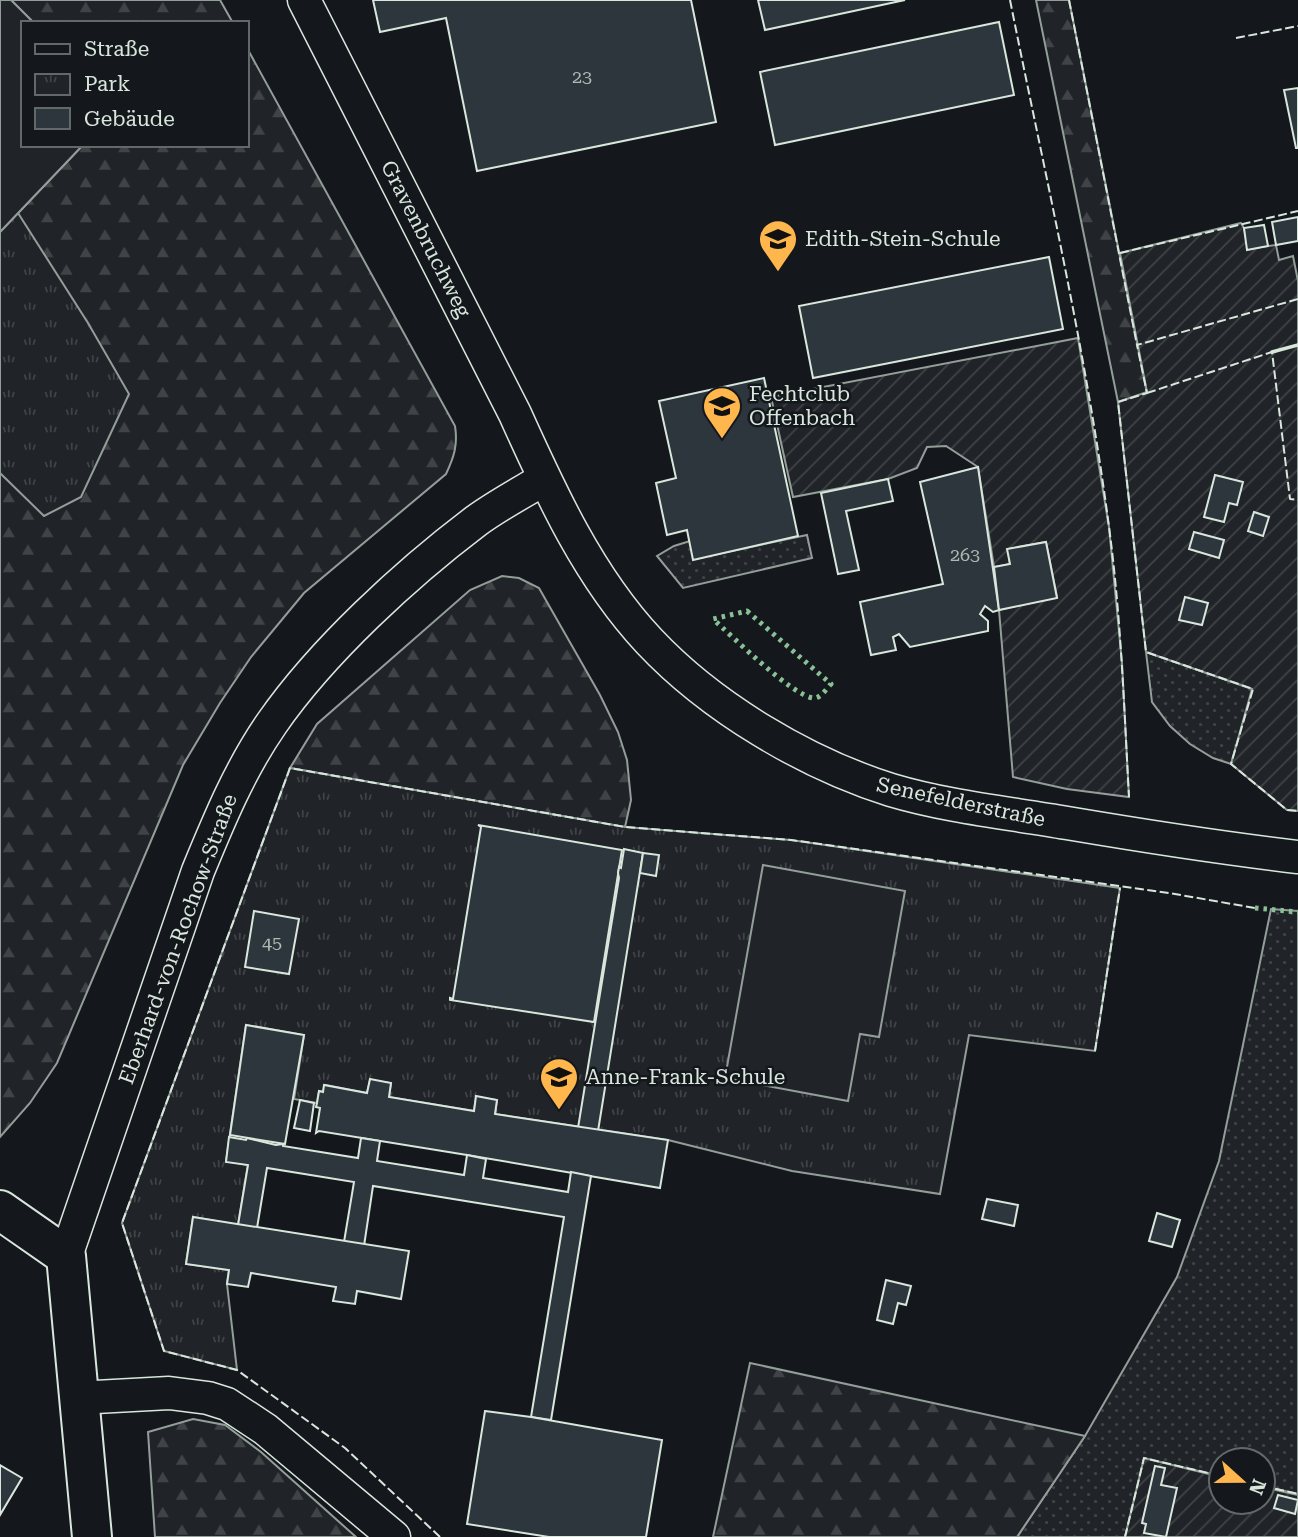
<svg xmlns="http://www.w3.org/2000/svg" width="1298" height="1537" font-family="'Roboto Serif',serif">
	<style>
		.grass { fill: url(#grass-dots); stroke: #939e99; stroke-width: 2 }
		.forest { fill: url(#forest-firs); stroke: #939e99; stroke-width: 2 }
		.park { fill: url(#park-tufts); stroke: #939e99; stroke-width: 2 }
		.garden { fill: url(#garden-furrows); stroke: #939e99; stroke-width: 2 }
		.pitch { fill: #202428; stroke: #939e99; stroke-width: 2 }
		.building { fill: #2c363c; stroke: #d8e6dc; stroke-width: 2 }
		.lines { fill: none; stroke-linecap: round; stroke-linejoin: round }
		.minor-casing { stroke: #d8e6dc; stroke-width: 35 }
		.secondary-casing { stroke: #d8e6dc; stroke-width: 42 }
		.minor { stroke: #14181c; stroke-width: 32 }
		.secondary { stroke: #14181c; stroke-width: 38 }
		.hedge { stroke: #8ac095; stroke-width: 5; stroke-dasharray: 3.5 5; stroke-linecap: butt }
		.fence { stroke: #d8e6dc; stroke-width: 2; stroke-dasharray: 9 3.5; stroke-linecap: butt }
		.wall { stroke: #d8e6dc; stroke-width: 3.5 }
		.labels { text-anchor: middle; stroke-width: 5; stroke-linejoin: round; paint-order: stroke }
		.number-label { font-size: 18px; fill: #adbab4 }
		.street-label { font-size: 21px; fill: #d8e6dc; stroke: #14181c }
		.poi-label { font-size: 21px; fill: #d8e6dc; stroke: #14181c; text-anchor: start }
	</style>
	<defs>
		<pattern id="grass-dots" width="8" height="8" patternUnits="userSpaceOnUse" patternTransform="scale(1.75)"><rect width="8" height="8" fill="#202428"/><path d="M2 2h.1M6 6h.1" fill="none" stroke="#404447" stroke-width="1.8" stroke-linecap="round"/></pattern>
		<pattern id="forest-firs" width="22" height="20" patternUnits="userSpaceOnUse" patternTransform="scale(1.75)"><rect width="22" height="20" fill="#202428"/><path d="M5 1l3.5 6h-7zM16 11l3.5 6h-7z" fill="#404447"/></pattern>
		<pattern id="park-tufts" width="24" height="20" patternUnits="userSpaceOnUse" patternTransform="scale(1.75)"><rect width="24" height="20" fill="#202428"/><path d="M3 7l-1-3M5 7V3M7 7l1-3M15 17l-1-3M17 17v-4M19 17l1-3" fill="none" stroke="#404447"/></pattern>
		<pattern id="garden-furrows" width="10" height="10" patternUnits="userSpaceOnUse" patternTransform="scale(1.75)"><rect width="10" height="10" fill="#202428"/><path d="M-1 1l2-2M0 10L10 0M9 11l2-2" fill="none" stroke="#404447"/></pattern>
	</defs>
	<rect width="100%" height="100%" fill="#14181c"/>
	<g class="grass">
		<polygon points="807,535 812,558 683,588 657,556 674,546 690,541 694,559"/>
		<polygon points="1146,652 1253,689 1231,764 1213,758 1190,744 1170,726 1152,702"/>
		<polygon points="1271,909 1298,911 1298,1494 1263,1486 1263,1460 1221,1460 1221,1476 1145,1459 1125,1537 1017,1537 1085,1436 1177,1277 1219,1161"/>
	</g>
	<g class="forest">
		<polygon points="11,0 220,0 233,23 34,23"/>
		<polygon points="1036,0 1069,0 1147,393 1118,402"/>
		<path d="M247 48 455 426C458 445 454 457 446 474L304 593 251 657 220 703 183 765 57 1063 30 1103 0 1137V232L83 145H247Z"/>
		<polygon points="502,576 519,578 539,588 600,695 618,732 627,760 631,800 625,827 290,768 317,724 470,590"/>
		<polygon points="750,1363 1085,1436 1017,1537 713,1537"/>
		<polygon points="193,1419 225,1425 261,1452 356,1537 155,1537 148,1432"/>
	</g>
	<g class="park">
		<polygon points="18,213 88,323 129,394 81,497 44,516 0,473 0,232"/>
		<polygon points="290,768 625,827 791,840 1120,888 1095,1051 969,1035 940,1194 792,1171 668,1140 495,1114 497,1100 476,1097 474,1111 389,1097 391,1083 370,1080 367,1093 325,1085 323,1092 319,1091 317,1103 294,1099 304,1035 246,1025 226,1161 248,1165 238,1225 193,1217 186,1264 229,1270 227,1284 237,1370 164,1351 122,1223"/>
	</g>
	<g class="garden">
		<polygon points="1241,223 1244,228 1248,249 1276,245 1279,260 1293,256 1298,281 1298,811 1287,810 1231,764 1252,689 1146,652 1118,402 1147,392 1120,253"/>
		<polygon points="1078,338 1109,527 1122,663 1129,797 1067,789 1013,777 999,610 1057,597 1046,542 1008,549 1010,564 994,567 978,467 946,446 927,447 917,468 888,479 793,497 771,397"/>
		<polygon points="1144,1458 1221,1477 1221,1502 1263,1502 1263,1487 1298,1495 1298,1537 1125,1537"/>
	</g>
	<g class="pitch">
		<polygon points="0,0 11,0 34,23 23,23 23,145 83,145 0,232"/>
		<polygon points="763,865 905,891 879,1037 860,1034 848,1101 725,1078"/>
	</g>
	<g class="building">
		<polygon points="373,0 691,0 716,122 477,171 446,18 380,32"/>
		<polygon points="758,0 905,0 765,30"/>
		<polygon points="999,22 1014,95 775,145 760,72"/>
		<polygon points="1298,88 1298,148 1296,148 1284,90"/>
		<polygon points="1298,217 1298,241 1276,245 1272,222"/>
		<polygon points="1264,225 1268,246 1247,250 1244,228"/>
		<polygon points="1049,257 1063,329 813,378 799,306"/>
		<polygon points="764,378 798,536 693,560 687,530 667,535 656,483 676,478 659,401"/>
		<polygon points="978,467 999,610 993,612 985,606 980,614 988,621 988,631 910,647 899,634 893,637 896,650 871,655 860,602 943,584 920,482"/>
		<polygon points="1215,475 1243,482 1237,505 1229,503 1224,522 1204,517"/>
		<polygon points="888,479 893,501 846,511 859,570 838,574 821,493"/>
		<polygon points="1254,512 1269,517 1263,536 1248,531"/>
		<polygon points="1194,532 1224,540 1219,558 1189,549"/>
		<polygon points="1046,542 1057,598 999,610 994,567 1010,564 1007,549"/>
		<polygon points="1185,597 1208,603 1202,625 1179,620"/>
		<polygon points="478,825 622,850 594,1022 450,1000 450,998 453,999 481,827"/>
		<polygon points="624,849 643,853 598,1131 578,1128 619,878 618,873 619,867 621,868"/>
		<polygon points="643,853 659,855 656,876 640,873"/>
		<polygon points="254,911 299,919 289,974 245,967"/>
		<polygon points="246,1025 304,1035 285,1144 230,1135"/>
		<polygon points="370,1079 391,1083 389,1097 474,1111 476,1096 497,1100 495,1114 668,1140 660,1188 467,1155 319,1131 316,1133 320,1108 316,1107 317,1103 319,1091 323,1092 324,1085 367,1093"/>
		<polygon points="300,1100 314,1103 310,1131 294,1128"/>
		<polygon points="229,1137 246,1140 247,1138 276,1145 283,1144 283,1146 358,1158 361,1138 380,1141 377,1161 464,1175 467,1155 486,1159 483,1178 568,1192 571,1172 591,1176 551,1420 531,1417 564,1217 373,1186 364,1246 344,1242 354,1182 267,1168 257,1228 238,1225 248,1165 226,1162"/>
		<polygon points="987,1199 1018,1205 1014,1226 982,1219"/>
		<polygon points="1157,1213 1180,1220 1172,1247 1149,1241"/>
		<polygon points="193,1217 409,1251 401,1299 357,1291 355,1304 333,1301 336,1287 251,1273 248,1287 227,1284 229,1270 186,1264"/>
		<polygon points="886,1280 911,1286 906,1305 898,1303 893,1324 877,1320"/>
		<polygon points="485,1411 531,1417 662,1440 646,1537 549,1537 467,1524"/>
		<polygon points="0,1465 22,1478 0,1515"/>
		<polygon points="1155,1466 1165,1468 1161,1485 1177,1488 1166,1537 1144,1533 1146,1524 1142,1523"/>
		<polygon points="1278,1495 1298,1500 1295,1514 1274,1508"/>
	</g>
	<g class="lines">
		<defs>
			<g id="minor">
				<path d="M304 0 515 414C551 494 589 577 649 641 711 707 805 763 891 790 948 807 1009 813 1067 823 1144 836 1221 848 1298 857"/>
				<path d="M66 1256 198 871C219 820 240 769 272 723 322 651 406 574 476 521 498 505 521 493 544 479"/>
				<polyline points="77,1398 169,1393 208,1398 227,1404 265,1429 394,1537"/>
			</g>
			<polyline id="secondary" points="0,1210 66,1256 92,1537"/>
		</defs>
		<use href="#minor" class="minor-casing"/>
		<use href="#secondary" class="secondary-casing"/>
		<use href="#minor" class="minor"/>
		<use href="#secondary" class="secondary"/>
		<g class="hedge">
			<path d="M747 611 831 684C826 689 821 698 814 698 793 697 730 634 713 619Z"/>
			<polyline points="1255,908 1298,912"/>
		</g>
		<g class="fence">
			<path d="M1010 0C1045 175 1086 350 1109 527 1121 616 1124 707 1129 797"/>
			<polyline points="1069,0 1137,345"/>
			<polyline points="1236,38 1298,26"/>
			<polyline points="1120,253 1298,211"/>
			<polyline points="1298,299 1137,345 1147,393 1118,402 1146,652 1253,689 1231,764 1287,810 1298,811"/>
			<polyline points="1147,393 1272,352 1290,499 1298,500"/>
			<polyline points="1095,1051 1120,888"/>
			<polyline points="1263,1486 1298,1494"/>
			<polyline points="440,1537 345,1448 237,1370 164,1351 122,1223 290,768 625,827 791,840 1169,893 1255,908"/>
			<polyline points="1125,1537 1144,1458 1221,1476"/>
		</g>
		<polyline class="wall" points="1272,352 1298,345"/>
	</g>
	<defs>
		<symbol id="school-pin" viewBox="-11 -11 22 30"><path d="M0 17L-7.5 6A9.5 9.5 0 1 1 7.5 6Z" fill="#ffb74d" stroke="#14181c"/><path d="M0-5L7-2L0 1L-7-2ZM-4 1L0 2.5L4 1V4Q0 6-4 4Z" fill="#111"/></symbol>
	</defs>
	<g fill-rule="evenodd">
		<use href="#school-pin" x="756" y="217" width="44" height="60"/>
		<use href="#school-pin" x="700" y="384" width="44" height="60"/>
		<use href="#school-pin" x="537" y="1055" width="44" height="60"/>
	</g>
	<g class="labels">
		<g class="number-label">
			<text x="582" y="83">23</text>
			<text x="965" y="561">263</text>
			<text x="272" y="949">45</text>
		</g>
		<g class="street-label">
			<text transform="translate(426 239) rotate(63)" y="7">Gravenbruchweg</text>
			<text transform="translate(961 802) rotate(12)" y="7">Senefelderstraße</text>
			<text transform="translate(178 939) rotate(-70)" y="7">Eberhard-von-Rochow-Straße</text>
		</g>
		<g class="poi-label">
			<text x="805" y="246">Edith-Stein-Schule</text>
			<text x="749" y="401">Fechtclub<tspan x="749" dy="24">Offenbach</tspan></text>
			<text x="586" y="1084">Anne-Frank-Schule</text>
		</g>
	</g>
	<rect x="21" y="21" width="228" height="126" fill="#14181c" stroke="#626a69" stroke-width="2"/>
	<rect x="35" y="44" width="35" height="10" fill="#14181c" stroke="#626a69" stroke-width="2"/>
	<text x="84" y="56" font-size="21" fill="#d8e6dc">Straße</text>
	<rect x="35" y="74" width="35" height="21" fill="url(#park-tufts)" stroke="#626a69" stroke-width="2"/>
	<text x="84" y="91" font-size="21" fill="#d8e6dc">Park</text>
	<rect x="35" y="108" width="35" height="21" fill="#2c363c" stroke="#626a69" stroke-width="2"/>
	<text x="84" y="126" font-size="21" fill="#d8e6dc">Gebäude</text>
	<g transform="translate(1242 1481) rotate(111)"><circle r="33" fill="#14181c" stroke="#626a69" stroke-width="2"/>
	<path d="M0-5L12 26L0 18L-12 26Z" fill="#ffb74d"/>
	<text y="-10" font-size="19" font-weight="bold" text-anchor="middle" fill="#d8e6dc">N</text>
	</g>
</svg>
